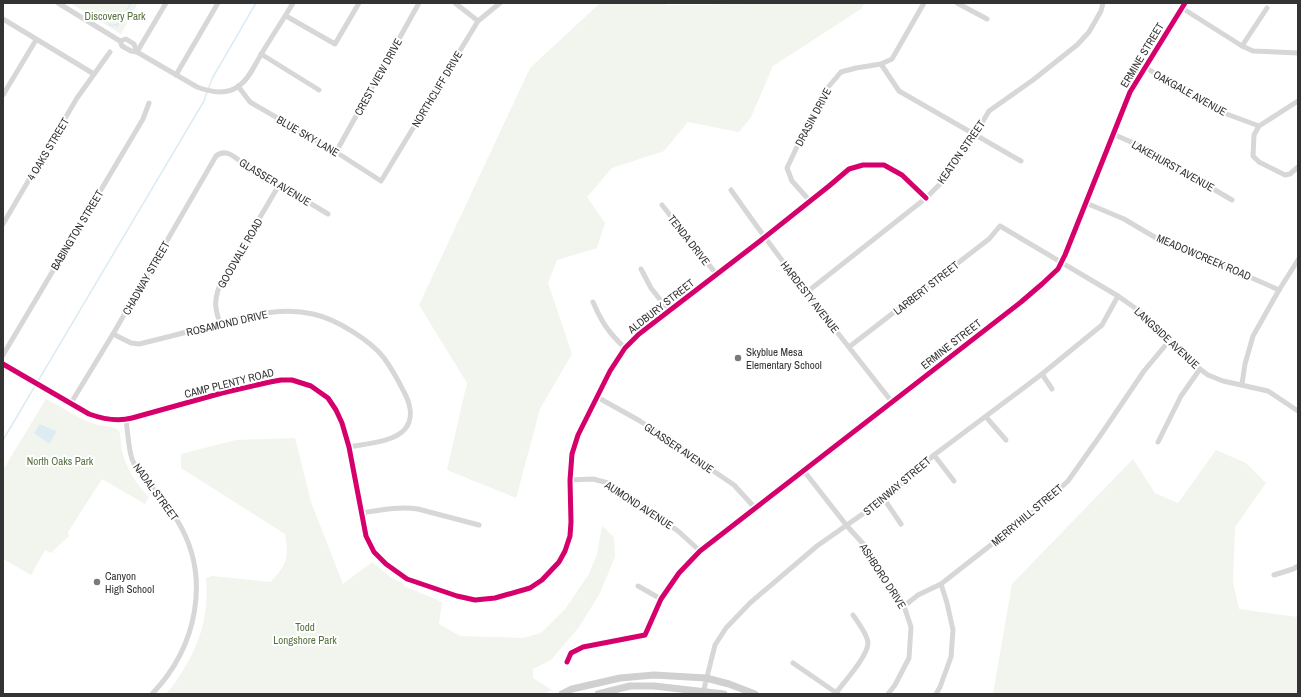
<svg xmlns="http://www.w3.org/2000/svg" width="1301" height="697" font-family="'Archivo Narrow',sans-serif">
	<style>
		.green { fill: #f1f5ed }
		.water { fill: #ddebf3 }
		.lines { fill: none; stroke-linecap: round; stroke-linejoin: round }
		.stream { stroke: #ddebf3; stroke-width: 1.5 }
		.minor { stroke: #d7d7d7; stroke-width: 5 }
		.secondary { stroke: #d0d0d0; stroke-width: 7 }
		.cycleway-casing { stroke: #fff; stroke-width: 8 }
		.cycleway { stroke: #d6006c; stroke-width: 5 }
		.poi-dot { fill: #7a7a7a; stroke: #fff; stroke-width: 1.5 }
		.labels { text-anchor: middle; stroke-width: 4; stroke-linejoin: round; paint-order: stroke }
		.park-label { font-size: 11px; fill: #56703f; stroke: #fff }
		.street-label { font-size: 11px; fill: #333; stroke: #fff }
		.poi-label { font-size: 11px; fill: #333; stroke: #fff; text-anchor: start }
	</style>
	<rect width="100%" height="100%" fill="#fff"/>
	<g class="green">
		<polygon points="70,3 138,3 121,34"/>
		<polygon points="600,3 664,3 667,5 865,3 861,9 773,66 751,117 739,132 688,122 664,151 612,168 587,197 605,223 597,248 557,260 548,283 572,354 540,409 516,498 447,470 467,383 419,305 530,68"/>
		<path d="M46 399C62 407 78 419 95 424 100 426 115 426 118 430 122 434 120 445 122 450 126 469 136 484 149 497L145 504 102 479 68 532 69 536 51 553 45 550 31 575 3 559V470Z"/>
		<path d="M295 438 311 502 343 584 372 562 390 577 404 584V586L442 602 439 624 460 636 523 638 541 633 566 608 589 574 597 554 602 526 614 537 615 557 599 595 579 627 551 660 533 669V678L552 690 544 694H165C172 688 177 680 182 672 201 642 209 613 206 578L212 576 271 582C287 564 289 558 285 534L181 468V454L236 440Z"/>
		<polygon points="1216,450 1246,463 1266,483 1235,527 1233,582 1239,609 1298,617 1298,694 993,694 1012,584 1133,459 1155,493 1178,503"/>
	</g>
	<polygon class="water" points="40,424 56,431 56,432 50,443 48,443 34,433"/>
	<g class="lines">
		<g class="stream">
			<polyline points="110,24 110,25 112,26 117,24 117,26 131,3"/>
			<polyline points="208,89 213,77 256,3"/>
			<polyline points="3,440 204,101 207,92"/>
		</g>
		<g class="minor">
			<polyline points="58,3 120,41 122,46 131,51 137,52 134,44 126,39 120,41"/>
			<path d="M166 3 137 52 197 87C210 92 227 95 239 86 250 78 255 64 262 53 272 36 283 20 293 3"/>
			<polyline points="455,3 478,21"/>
			<polyline points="957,3 987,19"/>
			<polyline points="1182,8 1242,46 1253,51 1298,53"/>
			<polyline points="286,16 335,44 359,3"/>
			<polyline points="3,19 94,74"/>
			<polyline points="1242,46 1267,8"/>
			<polyline points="261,54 319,90"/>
			<polyline points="881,64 899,91 1021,161"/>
			<polyline points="1145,67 1181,90 1224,113 1259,126"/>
			<polyline points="176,75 218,3"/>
			<polyline points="238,86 250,102 336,152 381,181 478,21 500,3"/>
			<polyline points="3,95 36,40"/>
			<polyline points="1298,101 1259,126 1254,135 1253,156 1259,162 1285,175 1290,174 1298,167"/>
			<polyline points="1113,134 1140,146 1232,200"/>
			<polyline points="336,152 419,3"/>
			<path d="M731 190C782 263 837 332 892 402"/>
			<polyline points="810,201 792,181 787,168 802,136 824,92 841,72 856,68 881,64 892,59 924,3"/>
			<polyline points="1086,203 1124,219 1168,245 1225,266 1279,290"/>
			<polyline points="662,205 717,275"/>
			<polyline points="3,224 77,98 110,52"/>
			<polyline points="641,269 651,288 669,311"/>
			<polyline points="807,292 926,198 941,183 968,146 989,111 1033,80 1077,45 1089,32 1101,11 1103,3"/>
			<path d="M593 302C602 323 609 333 625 348"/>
			<path d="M220 323C215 309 214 302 219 287L279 185"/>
			<path d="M113 334 131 343 139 344C164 338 188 332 212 325 246 317 279 306 313 314 336 319 370 340 384 358 392 369 398 380 404 392 410 403 414 418 405 429 395 442 364 444 349 447"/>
			<polyline points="849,347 989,239 1000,226 1118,296 1138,310 1169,341 1200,369 1208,375 1223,381 1268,391 1298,411"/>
			<polyline points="3,355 143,119 149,103"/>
			<path d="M3 364 89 414C103 419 117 422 132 418L222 393 270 382 281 380H292L311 386 328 398 336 410 342 423 349 447 366 536 374 552 386 564 407 579 457 596 475 600 495 598 530 588 542 580 559 562 565 551 570 536 571 522 570 480 572 454 578 435 610 371 625 348 639 334 760 241 829 186 849 169 863 165H884L902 175 926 198"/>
			<polyline points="1042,374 1052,389"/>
			<polyline points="1242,384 1245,364 1253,336 1279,290 1298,260"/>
			<polyline points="597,397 640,421 734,485 755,508"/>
			<path d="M71 403 113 334 216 156C225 149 232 155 240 161L328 214"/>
			<polyline points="986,417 1006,440"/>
			<path d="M126 420C128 433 128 446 132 459 137 474 149 484 159 495 166 503 172 511 177 520 212 577 197 647 152 694"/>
			<polyline points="1158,442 1181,396 1200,369"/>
			<polyline points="934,455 954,481"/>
			<polyline points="804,471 847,526 866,547 879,570 904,606 911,627 909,658 895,685 888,694"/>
			<polyline points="570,480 593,479 608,483 678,531 700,551"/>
			<polyline points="884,499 901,524"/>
			<path d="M361 513C380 510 399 506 418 509L479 525"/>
			<polyline points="1274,575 1293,569 1298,566"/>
			<polyline points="638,586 661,599"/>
			<polyline points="904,606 918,595 941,584 1042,505 1068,481 1102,433 1144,371 1169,341"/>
			<polyline points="567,662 571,653 583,647 645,635 661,599 679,573 700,551 1021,302 1042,284 1058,269 1065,255 1130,92 1185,3"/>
			<polyline points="793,663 838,694"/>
			<polyline points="703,693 715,645 726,628 750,603 817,546 884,499 934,455 1042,374 1102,325 1118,296"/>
			<path d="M836 693C844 682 868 656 868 643 868 636 858 622 853 615"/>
			<polyline points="936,694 940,687 951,657 953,630 947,603 941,584"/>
		</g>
		<g class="secondary">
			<polyline points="562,694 572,689 620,678 654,675 706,678 729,684 755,694"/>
			<polyline points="598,694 630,686 654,686 724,694"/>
		</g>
		<defs>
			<g id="cycleway">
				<path d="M3 364 89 414C103 419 117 422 132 418L222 393 270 382 281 380H292L311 386 328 398 336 410 342 423 349 447 366 536 374 552 386 564 407 579 457 596 475 600 495 598 530 588 542 580 559 562 565 551 570 536 571 522 570 480 572 454 578 435 610 371 625 348 639 334 760 241 829 186 849 169 863 165H884L902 175 926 198"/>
				<polyline points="567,662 571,653 583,647 645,635 661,599 679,573 700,551 1021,302 1042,284 1058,269 1065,255 1130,92 1185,3"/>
			</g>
		</defs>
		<use href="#cycleway" class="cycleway-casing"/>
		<use href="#cycleway" class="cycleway"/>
	</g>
	<g class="poi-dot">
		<circle cx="738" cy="358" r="4"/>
		<circle cx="97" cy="582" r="4"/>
	</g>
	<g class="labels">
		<g class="park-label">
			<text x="115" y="20">Discovery Park</text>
			<text x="60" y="465">North Oaks Park</text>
			<text x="305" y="631">Todd<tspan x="305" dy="13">Longshore Park</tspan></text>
		</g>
		<g class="street-label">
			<text transform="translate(1142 55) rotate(-59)" y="4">ERMINE STREET</text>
			<text transform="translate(378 77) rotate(-61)" y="4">CREST VIEW DRIVE</text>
			<text transform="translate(437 89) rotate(-59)" y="4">NORTHCLIFF DRIVE</text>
			<text transform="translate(1190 93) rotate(29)" y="4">OAKGALE AVENUE</text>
			<text transform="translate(813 117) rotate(-62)" y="4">DRASIN DRIVE</text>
			<text transform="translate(308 136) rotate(30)" y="4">BLUE SKY LANE</text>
			<text transform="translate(48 149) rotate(-59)" y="4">4 OAKS STREET</text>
			<text transform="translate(961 152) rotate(-55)" y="4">KEATON STREET</text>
			<text transform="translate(1173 166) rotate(29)" y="4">LAKEHURST AVENUE</text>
			<text transform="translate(275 182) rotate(31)" y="4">GLASSER AVENUE</text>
			<text transform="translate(77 230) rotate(-59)" y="4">BABINGTON STREET</text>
			<text transform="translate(689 240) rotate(52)" y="4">TENDA DRIVE</text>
			<text transform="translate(240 253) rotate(-60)" y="4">GOODVALE ROAD</text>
			<text transform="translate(1204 257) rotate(23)" y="4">MEADOWCREEK ROAD</text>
			<text transform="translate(146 278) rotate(-60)" y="4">CHADWAY STREET</text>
			<text transform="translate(926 288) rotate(-38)" y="4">LARBERT STREET</text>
			<text transform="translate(810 297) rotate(52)" y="4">HARDESTY AVENUE</text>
			<text transform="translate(661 306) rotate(-38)" y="4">ALDBURY STREET</text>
			<text transform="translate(227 323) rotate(-13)" y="4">ROSAMOND DRIVE</text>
			<text transform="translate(1167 338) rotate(43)" y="4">LANGSIDE AVENUE</text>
			<text transform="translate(951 344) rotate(-38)" y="4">ERMINE STREET</text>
			<text transform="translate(229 383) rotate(-14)" y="4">CAMP PLENTY ROAD</text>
			<text transform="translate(679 448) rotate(34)" y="4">GLASSER AVENUE</text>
			<text transform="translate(897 486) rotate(-40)" y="4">STEINWAY STREET</text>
			<text transform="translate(156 492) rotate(54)" y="4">NADAL STREET</text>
			<text transform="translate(639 505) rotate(33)" y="4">AUMOND AVENUE</text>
			<text transform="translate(1027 515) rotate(-40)" y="4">MERRYHILL STREET</text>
			<text transform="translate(883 576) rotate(57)" y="4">ASHBORO DRIVE</text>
		</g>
		<g class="poi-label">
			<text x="746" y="356">Skyblue Mesa<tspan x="746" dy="13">Elementary School</tspan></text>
			<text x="105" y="580">Canyon<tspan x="105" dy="13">High School</tspan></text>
		</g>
	</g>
	<rect width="1301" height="697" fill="none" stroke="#333333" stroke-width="8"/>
</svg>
